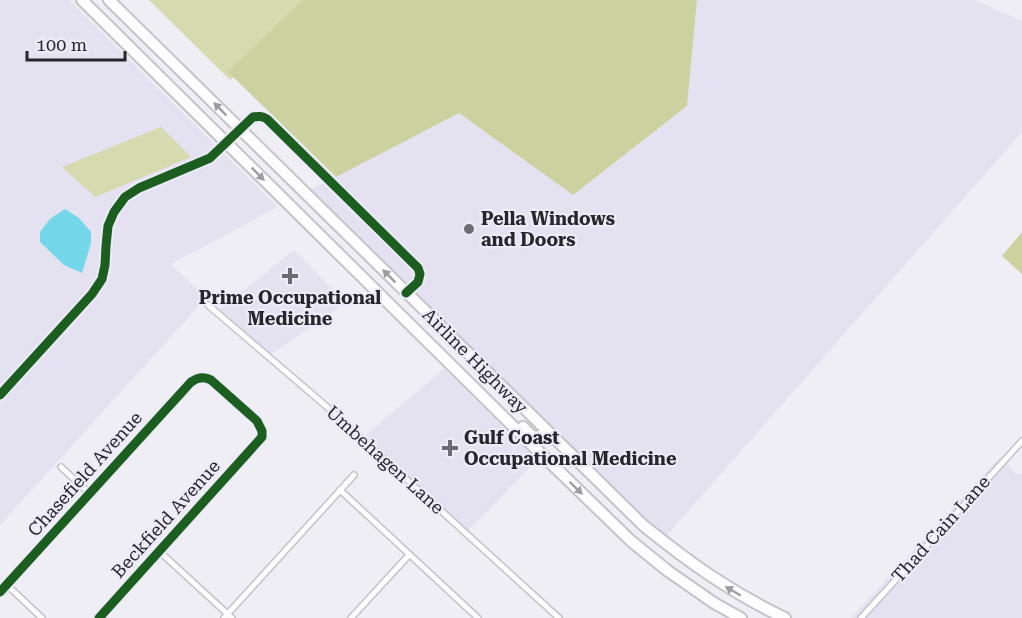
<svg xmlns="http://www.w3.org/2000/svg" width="1022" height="618" font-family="'Roboto Serif',serif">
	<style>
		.built { fill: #e4e2f0 }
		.green { fill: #d5daaf }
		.forest { fill: #ccd1a0 }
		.water { fill: #74d7e9 }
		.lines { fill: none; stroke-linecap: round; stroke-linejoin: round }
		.street-casing { stroke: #c4c3c8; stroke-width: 8 }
		.highway-casing { stroke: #c4c3c8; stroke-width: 14 }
		.street { stroke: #fdfcfe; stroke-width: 5 }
		.highway { stroke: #fdfcfe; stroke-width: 10 }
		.cycleway-casing { stroke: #edebf8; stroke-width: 13 }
		.cycleway { stroke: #1b5e20; stroke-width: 9 }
		.oneway { fill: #9d9c9f }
		.poi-dot { fill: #6d6c72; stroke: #edebf8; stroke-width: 2 }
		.labels { text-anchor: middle; stroke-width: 4.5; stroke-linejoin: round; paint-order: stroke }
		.poi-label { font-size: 18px; font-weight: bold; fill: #27262b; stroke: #edebf8; text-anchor: start }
		.street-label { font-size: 18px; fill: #27262b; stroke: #edebf8 }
	</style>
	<rect width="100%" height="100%" fill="#efeef5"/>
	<g class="built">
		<polygon points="0,0 69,0 278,207 171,264 206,298 0,525"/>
		<polygon points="697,0 974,0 1022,21 1022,132 666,536 615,489 311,189 459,113 573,195 687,106"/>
		<polygon points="294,250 346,303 270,355 219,310"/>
		<polygon points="444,369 537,460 467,532 363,437"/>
		<polygon points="1000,457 1017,475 1022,474 1022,618 851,618"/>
	</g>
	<g class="green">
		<polygon points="149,0 314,0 230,80"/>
		<polygon points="161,127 191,157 95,197 62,167"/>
	</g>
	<g class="forest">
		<polygon points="303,0 697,0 687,106 573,195 459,113 336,177 228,72"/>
		<polygon points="1022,232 1022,274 1002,256"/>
	</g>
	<polygon class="water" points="65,209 79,218 91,232 91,243 82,273 64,265 40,242 40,232 50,219"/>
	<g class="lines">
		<defs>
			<g id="street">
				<polyline points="208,305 326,406 559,618"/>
				<path d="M0 395 92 294 102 279 105 265 106 246 108 226 114 212 125 197 139 188 210 158 253 117C259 116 262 116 267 119L418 268 420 274 418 282 406 293"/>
				<polyline points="61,467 90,494"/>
				<polyline points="340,490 478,618"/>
				<polyline points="159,551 232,618"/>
				<polyline points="7,585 42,618"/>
				<path d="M0 592 191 382C198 377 204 376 211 380L257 421 262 431V437L99 618"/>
				<polyline points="224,618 354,475"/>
				<polyline points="351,618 409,555"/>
				<polyline points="861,618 1022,441"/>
			</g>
			<g id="highway">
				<polyline points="82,0 530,443 631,541 668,571 714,603 741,618"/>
				<path d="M109 0 644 526C690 563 732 593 785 618"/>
				<polyline points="523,427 531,435 535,437 541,436 546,431"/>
			</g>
		</defs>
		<use href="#street" class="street-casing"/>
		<use href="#highway" class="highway-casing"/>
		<use href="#street" class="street"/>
		<use href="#highway" class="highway"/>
		<defs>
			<g id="cycleway">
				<path d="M0 395 92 294 102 279 105 265 106 246 108 226 114 212 125 197 139 188 210 158 253 117C259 116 262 116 267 119L418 268 420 274 418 282 406 293"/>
				<path d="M0 592 191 382C198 377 204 376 211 380L257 421 262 431V437L99 618"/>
			</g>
		</defs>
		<use href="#cycleway" class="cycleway-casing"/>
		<use href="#cycleway" class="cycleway"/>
	</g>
	<defs><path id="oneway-solid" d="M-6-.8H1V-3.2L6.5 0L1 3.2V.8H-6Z" transform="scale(1.5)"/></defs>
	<g class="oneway">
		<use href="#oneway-solid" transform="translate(220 109) rotate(-135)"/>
		<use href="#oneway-solid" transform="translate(258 174) rotate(45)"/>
		<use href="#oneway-solid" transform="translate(389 276) rotate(-135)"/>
		<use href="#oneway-solid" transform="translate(576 488) rotate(44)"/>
		<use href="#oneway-solid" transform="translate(733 591) rotate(-150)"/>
	</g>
	<g class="poi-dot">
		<circle cx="469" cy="229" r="6"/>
		<path d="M287 267h6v6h6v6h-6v6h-6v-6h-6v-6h6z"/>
		<path d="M447 439h6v6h6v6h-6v6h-6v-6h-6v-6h6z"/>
	</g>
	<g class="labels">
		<g class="poi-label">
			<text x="481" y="225">Pella Windows<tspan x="481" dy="21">and Doors</tspan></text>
			<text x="290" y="304" text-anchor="middle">Prime Occupational<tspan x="290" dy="21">Medicine</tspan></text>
			<text x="464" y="444">Gulf Coast<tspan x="464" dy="21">Occupational Medicine</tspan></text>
		</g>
		<g class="street-label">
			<text transform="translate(475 361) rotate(45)" y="6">Airline Highway</text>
			<text transform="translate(385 460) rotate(42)" y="6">Umbehagen Lane</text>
			<text transform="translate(85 474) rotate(-48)" y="6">Chasefield Avenue</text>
			<text transform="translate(166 519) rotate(-48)" y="6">Beckfield Avenue</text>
			<text transform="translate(941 529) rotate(-48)" y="6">Thad Cain Lane</text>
		</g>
	</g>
	<path d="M27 51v9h98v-9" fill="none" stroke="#27262b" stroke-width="3"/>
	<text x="36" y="51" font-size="18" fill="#27262b" stroke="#edebf8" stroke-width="4.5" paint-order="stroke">100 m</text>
</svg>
